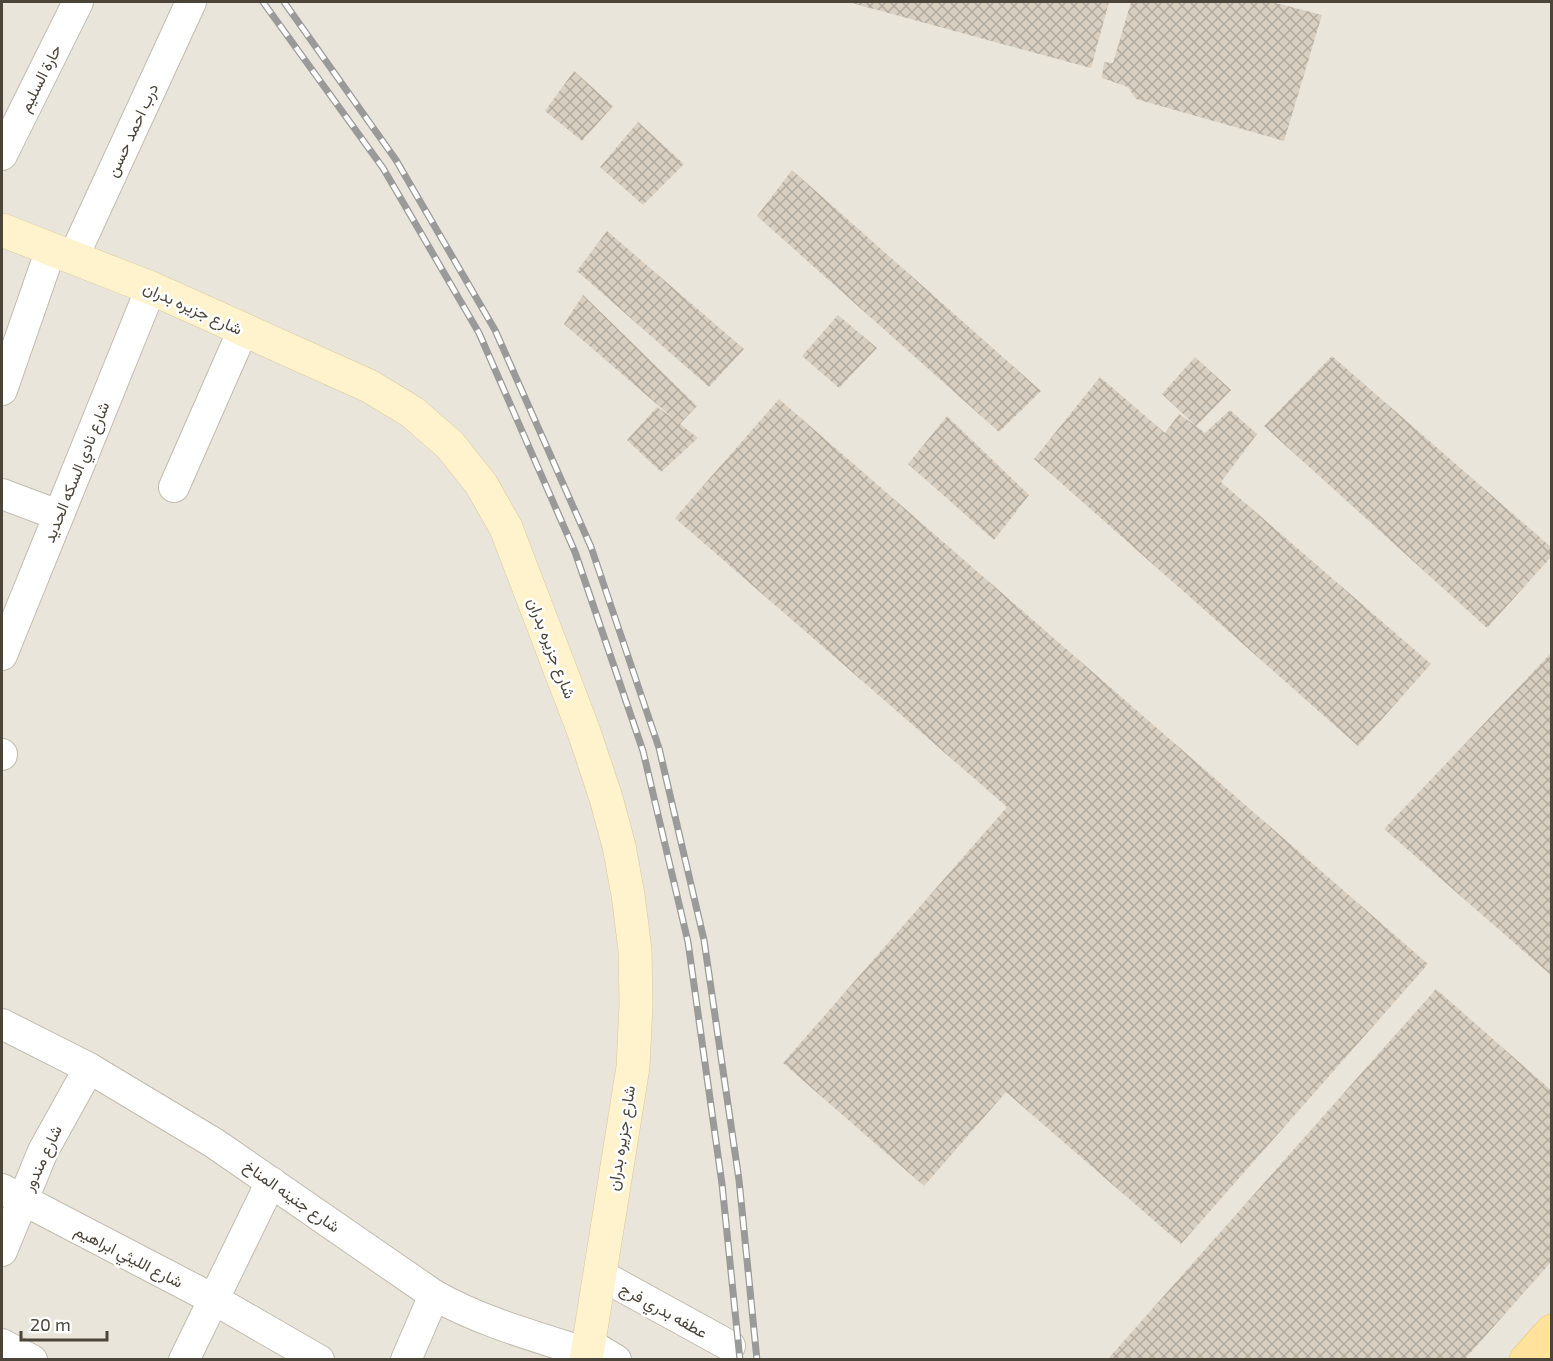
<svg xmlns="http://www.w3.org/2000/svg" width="1553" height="1361" font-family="'Exo 2',Vazirmatn,sans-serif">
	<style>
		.residential { fill: #eae5da }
		.building { fill: url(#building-cross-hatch) }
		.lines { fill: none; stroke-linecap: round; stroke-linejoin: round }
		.street-casing { stroke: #c2bbae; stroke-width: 32 }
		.secondary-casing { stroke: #d6c79b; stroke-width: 34 }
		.primary-casing { stroke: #e6c16a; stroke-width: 34 }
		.street { stroke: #fff; stroke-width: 30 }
		.secondary { stroke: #fff3cd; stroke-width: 33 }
		.primary { stroke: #ffe39c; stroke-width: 33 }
		.rail-casing { stroke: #9a9a9a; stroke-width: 7 }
		.rail { stroke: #fff; stroke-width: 4.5; stroke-dasharray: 14; stroke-linecap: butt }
		.labels { text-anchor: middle; stroke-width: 5; stroke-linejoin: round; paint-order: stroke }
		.street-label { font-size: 16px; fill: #4b4439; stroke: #fff }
	</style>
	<defs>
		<pattern id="building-cross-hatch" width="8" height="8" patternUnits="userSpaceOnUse" patternTransform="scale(1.5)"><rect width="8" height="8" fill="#d8cfc1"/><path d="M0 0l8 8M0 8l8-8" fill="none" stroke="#b1aa9e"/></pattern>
	</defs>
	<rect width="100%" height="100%" fill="#f6f3ec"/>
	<rect class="residential" x="2" y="2" width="1549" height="1357"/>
	<g class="building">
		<polygon points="848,2 1109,2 1091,68"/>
		<polygon points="1131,2 1272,2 1322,15 1284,141 1136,99 1128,87 1102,78 1104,62 1113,63"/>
		<polygon points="574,71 613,106 582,141 545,111"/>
		<polygon points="638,122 684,164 643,205 600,167"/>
		<polygon points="792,170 1041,391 999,432 757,216"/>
		<polygon points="607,231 744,349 709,387 577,271"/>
		<polygon points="583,295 697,406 680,424 698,438 661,472 627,440 657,407 674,419 564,324"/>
		<polygon points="838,315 877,348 839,388 802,356"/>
		<polygon points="1332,356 1552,548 1552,556 1487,628 1264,426"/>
		<polygon points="1195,357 1231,390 1196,426 1205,433 1230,410 1257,434 1221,482 1431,664 1358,746 1034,459 1100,377 1165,433 1179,414 1196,426 1162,394"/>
		<polygon points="779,399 1428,964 1181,1244 1006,1092 924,1186 783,1063 1007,807 675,518"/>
		<polygon points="947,416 1029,495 994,540 908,464"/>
		<polygon points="1552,652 1552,976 1384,829"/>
		<polygon points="1436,989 1552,1091 1552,1261 1464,1360 1107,1360"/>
	</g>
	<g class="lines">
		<defs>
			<g id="street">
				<polyline points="2,155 78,2"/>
				<polyline points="73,258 191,2"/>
				<polyline points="2,390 51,249"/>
				<polyline points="174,487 243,330"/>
				<polyline points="2,494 58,515"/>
				<polyline points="2,655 151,288"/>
				<polyline points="2,754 2,755"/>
				<path d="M2 1024 89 1068 214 1143 434 1295C482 1322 534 1336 587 1353"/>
				<polyline points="2,1189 213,1299 319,1360"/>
				<polyline points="2,1251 43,1151 89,1068"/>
				<polyline points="599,1274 730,1346"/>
				<polyline points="588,1343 616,1360"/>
				<polyline points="2,1344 32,1360"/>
				<polyline points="184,1360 271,1182"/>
				<polyline points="406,1360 434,1295"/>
			</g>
			<polyline id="secondary" points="2,230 151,288 369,386 412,412 450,445 481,484 506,528 584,732 606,798 619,846 628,895 635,950 636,1005 633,1067 586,1360"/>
			<polyline id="primary" points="1526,1360 1552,1331"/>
		</defs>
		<use href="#street" class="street-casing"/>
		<use href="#secondary" class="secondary-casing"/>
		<use href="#primary" class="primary-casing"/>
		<use href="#street" class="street"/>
		<use href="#secondary" class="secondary"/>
		<use href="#primary" class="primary"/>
		<defs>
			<g id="rail">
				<polyline points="263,2 383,168 479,333 575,552 643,751 688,942 722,1184 740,1360"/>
				<polyline points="284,2 396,160 495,330 591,547 659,748 704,940 739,1180 757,1360"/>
			</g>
		</defs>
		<use href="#rail" class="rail-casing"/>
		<use href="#rail" class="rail"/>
	</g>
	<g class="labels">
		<g class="street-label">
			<text transform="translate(40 78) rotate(-63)" y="6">حارة السليم</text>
			<text transform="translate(132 130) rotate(-65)" y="6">درب احمد حسن</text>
			<text transform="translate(193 308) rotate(24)" y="6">شارع جزيره بدران</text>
			<text transform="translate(76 472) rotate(-68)" y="6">شارع نادي السكه الحديد</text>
			<text transform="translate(552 648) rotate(69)" y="6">شارع جزيره بدران</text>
			<text transform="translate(621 1138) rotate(-81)" y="6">شارع جزيره بدران</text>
			<text transform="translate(42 1158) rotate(-65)" y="6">شارع مندور</text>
			<text transform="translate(292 1196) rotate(35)" y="6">شارع جنينه المناخ</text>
			<text transform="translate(129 1256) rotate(27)" y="6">شارع الليثي ابراهيم</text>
			<text transform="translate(664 1310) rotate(29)" y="6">عطفه بدري فرج</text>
		</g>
	</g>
	<rect width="1553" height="1361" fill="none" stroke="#4b4439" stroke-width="6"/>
	<path d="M21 1331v9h86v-9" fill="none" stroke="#4b4439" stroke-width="3"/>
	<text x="30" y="1331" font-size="18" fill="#4b4439" stroke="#ffffff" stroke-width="4.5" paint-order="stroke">20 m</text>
</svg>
